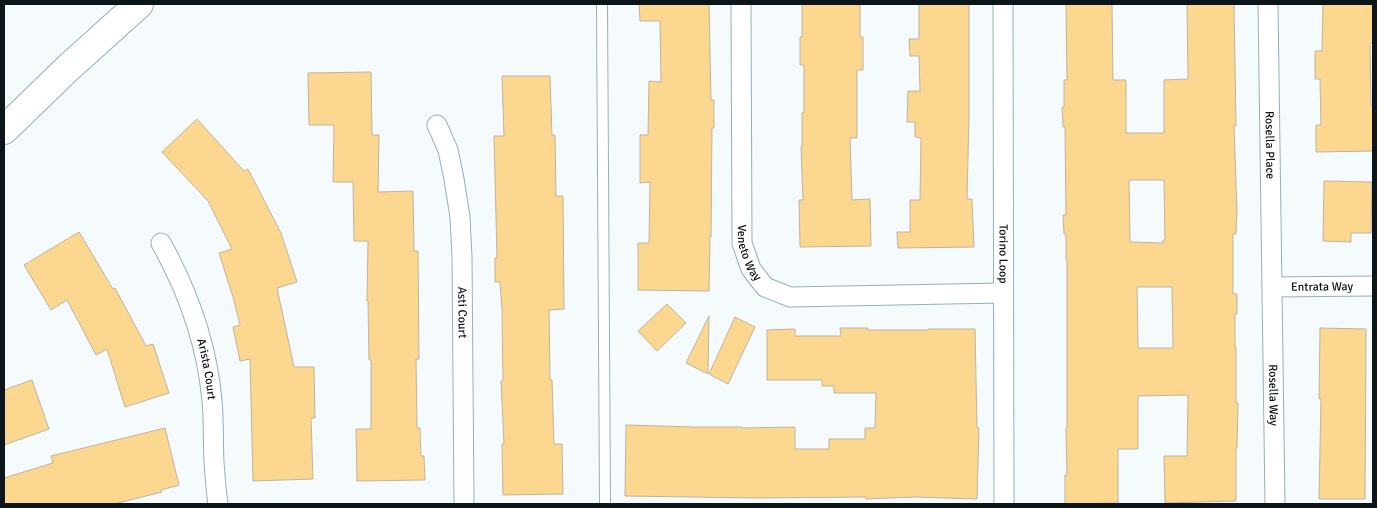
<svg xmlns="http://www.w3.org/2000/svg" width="1377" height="508" font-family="Signika,sans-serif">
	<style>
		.building { fill: #fcd78f; stroke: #c0b49f; fill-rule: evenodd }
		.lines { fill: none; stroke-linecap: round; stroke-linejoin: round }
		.service-casing { stroke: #96afba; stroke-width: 12 }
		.minor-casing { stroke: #96afba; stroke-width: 21 }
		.motorway-casing { stroke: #96afba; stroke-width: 30 }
		.service { stroke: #fff; stroke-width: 10 }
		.minor { stroke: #fff; stroke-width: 19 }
		.motorway { stroke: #fff; stroke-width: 28 }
		.labels { text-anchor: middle; stroke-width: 4; stroke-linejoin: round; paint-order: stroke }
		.street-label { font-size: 12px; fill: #0c161a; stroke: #fff }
	</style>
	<rect width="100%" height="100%" fill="#f5fafd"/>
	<g class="building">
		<polygon points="639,4 709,4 711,100 714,100 714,128 712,128 711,237 710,236 709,291 638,290 638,243 649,243 650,182 640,183 640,135 648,135 649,81 661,82 660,21 640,21"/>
		<polygon points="802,4 860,4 860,37 863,37 863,70 857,70 857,138 850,138 852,200 870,199 871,246 800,247 799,200 803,200 801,147 802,147 802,113 804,113 804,65 800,65 800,37 802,37"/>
		<polygon points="919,4 969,4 969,116 967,199 972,199 974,247 898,248 897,232 910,232 910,200 920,200 921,138 915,137 915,122 907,122 908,91 920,91 919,56 910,56 909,39 919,39"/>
		<path d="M1066 4H1112L1113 80H1126V133H1164V80L1188 79 1187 4H1234L1236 126H1234L1237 212 1236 234H1233V294H1237V314H1235V347H1236V403H1238L1237 448H1236V501L1165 503 1164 456H1187L1188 395 1138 396V449H1118V503L1065 504V475H1067L1066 428H1067V260H1066V234H1064L1063 215H1066L1065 127H1063L1062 107H1064V80H1067ZM1129 180H1164L1165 240H1163V243L1130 242ZM1137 287H1172L1173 348H1138Z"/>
		<polygon points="1323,4 1373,4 1373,43 1370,43 1371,105 1373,105 1373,151 1316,152 1316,125 1321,125 1320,79 1315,79 1315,51 1322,51"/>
		<polygon points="371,72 372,135 379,135 378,192 413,191 414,251 418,251 419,359 416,359 417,428 420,428 421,456 424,456 425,480 357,481 356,429 371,429 371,360 369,360 368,301 367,301 368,241 354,241 353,182 333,182 334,125 309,125 308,73"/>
		<polygon points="502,76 550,76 552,135 555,135 556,196 563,196 564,309 549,310 550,380 552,380 554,444 562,444 563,494 503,495 502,444 504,444 501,381 503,381 502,310 500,282 495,282 495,258 497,258 494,136 504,136"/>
		<polygon points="197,119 244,171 248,169 281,233 297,282 277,288 294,367 314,367 315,418 311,418 313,479 253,481 250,359 240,361 233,327 240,325 233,297 219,253 232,249 208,201 162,152"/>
		<polygon points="1324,181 1372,182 1371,233 1351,233 1351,242 1323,241"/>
		<polygon points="79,232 113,289 115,288 146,346 153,344 169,393 125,407 107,349 96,355 67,300 51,310 24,265"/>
		<polygon points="667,304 686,323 657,351 638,331"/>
		<polygon points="709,316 708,374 686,363"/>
		<polygon points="735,317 755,327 728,384 709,374"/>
		<polygon points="840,328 868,328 868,330 928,330 928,329 975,329 977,428 979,428 977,499 914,497 866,499 866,497 757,498 625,496 626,425 695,427 742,427 742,428 795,427 795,449 829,449 829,439 865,439 865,428 875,428 876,393 834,393 834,386 822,386 822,380 767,380 767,330 795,329 795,336 841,336"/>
		<polygon points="1320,328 1366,329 1365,499 1319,499 1321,399 1319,399"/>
		<polygon points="32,380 49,429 4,445 4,390"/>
		<polygon points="165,428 179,485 161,490 162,492 114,504 4,504 4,478 53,463 51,456"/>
	</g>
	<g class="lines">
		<defs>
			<polyline id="service" points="602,4 605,504"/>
			<g id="minor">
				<path id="s1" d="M741 4 742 243 751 269 765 287 790 297 1003 293"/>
				<path id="s2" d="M1003 4 1004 504"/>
				<path id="s3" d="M1268 4 1275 504"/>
				<path id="s4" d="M437 125 448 150 454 179 460 217 462 257 464 504"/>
				<path id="s5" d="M161 243C189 293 207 344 212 401 214 422 213 442 214 462 215 476 216 490 218 504"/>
				<path id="s6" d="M1272 287 1373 286"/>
			</g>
			<polyline id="motorway" points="4,130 68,68 139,4"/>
		</defs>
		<use href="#service" class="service-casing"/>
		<use href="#minor" class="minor-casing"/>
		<use href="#motorway" class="motorway-casing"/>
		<use href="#service" class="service"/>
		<use href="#minor" class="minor"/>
		<use href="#motorway" class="motorway"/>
	</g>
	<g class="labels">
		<g class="street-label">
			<text dy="4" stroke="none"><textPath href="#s3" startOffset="141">Rosella Place</textPath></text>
			<text dy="4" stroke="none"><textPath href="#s1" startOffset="250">Veneto Way</textPath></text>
			<text dy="4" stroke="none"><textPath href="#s2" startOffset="250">Torino Loop</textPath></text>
			<text dy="4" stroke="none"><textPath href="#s6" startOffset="50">Entrata Way</textPath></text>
			<text dy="4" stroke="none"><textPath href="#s4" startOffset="191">Asti Court</textPath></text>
			<text dy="4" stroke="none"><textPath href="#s5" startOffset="135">Arista Court</textPath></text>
			<text dy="4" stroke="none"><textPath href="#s3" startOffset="391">Rosella Way</textPath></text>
		</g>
	</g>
	<rect width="1377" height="508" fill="none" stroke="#0c161a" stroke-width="10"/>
</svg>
